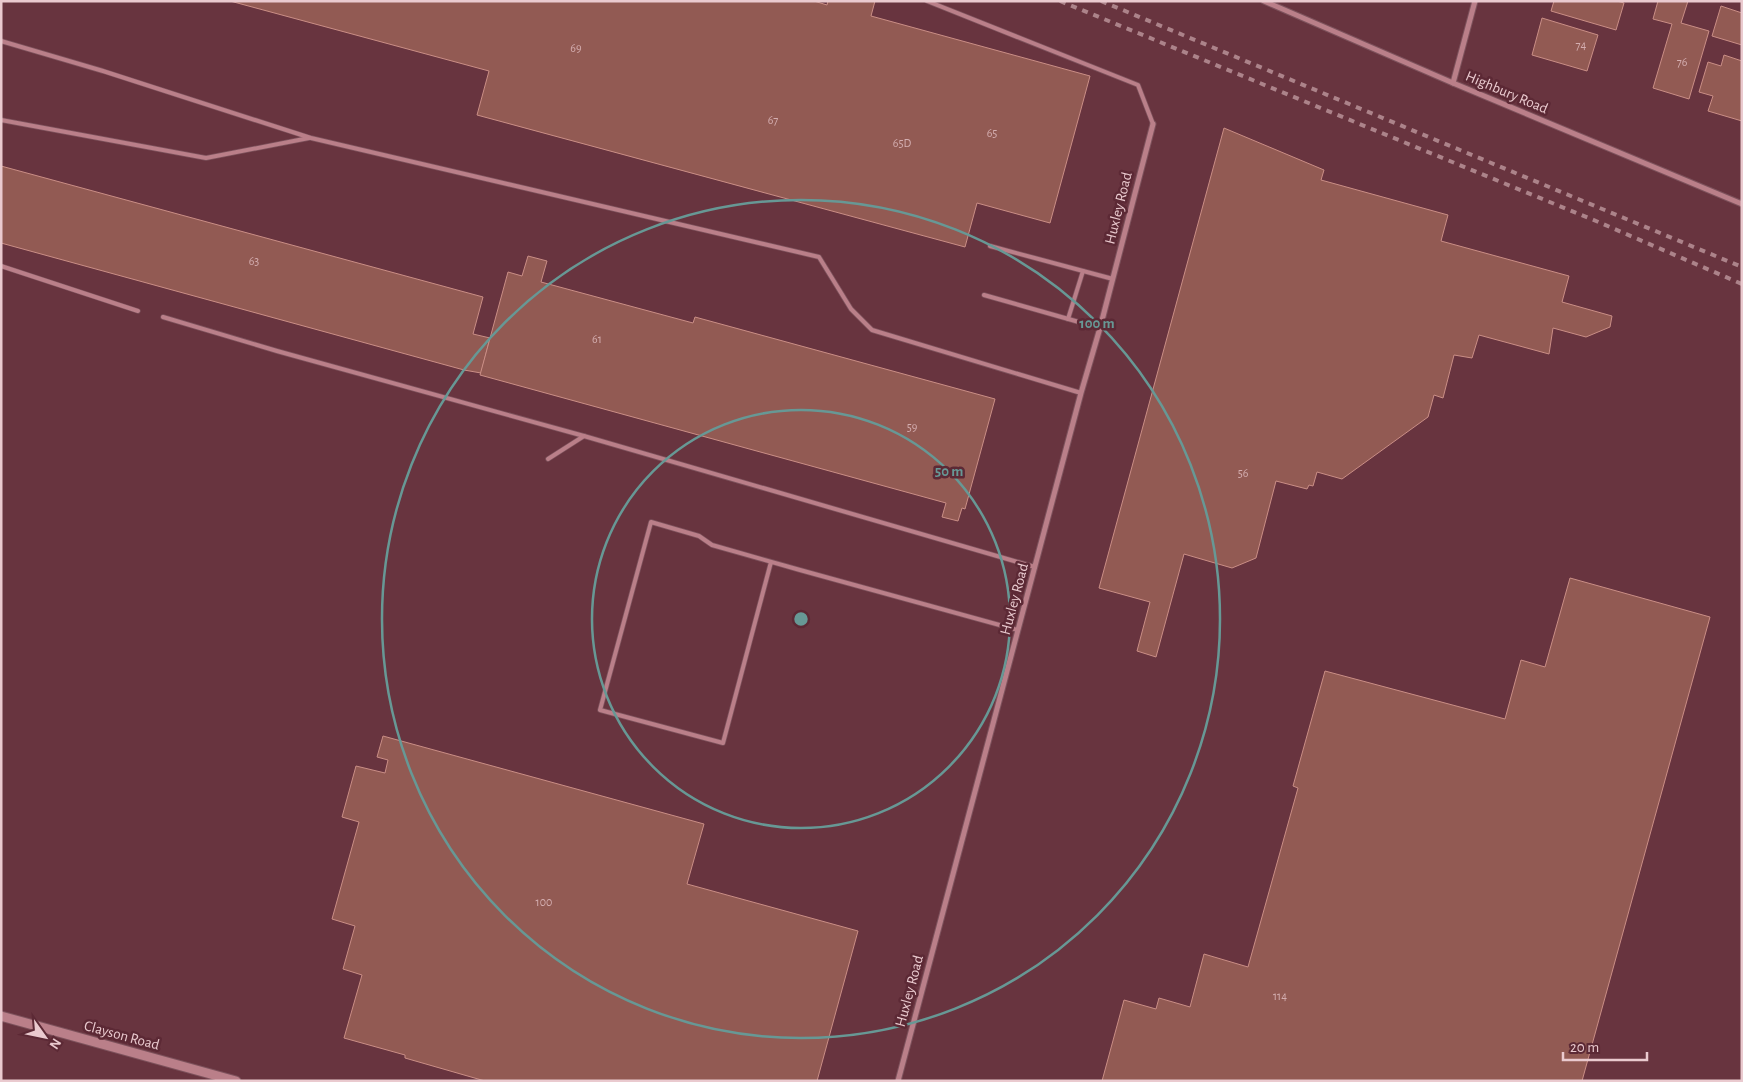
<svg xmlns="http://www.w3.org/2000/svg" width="1743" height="1082" font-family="'Alegreya Sans',sans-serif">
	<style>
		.building { fill: #925a53; stroke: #ca8e86 }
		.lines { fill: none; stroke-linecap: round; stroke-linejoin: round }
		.service-casing { stroke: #7d525c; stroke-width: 5.5 }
		.minor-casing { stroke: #7d525c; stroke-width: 7 }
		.tertiary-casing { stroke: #7d525c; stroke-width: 11 }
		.service { stroke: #ba7f89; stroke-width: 4 }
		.minor { stroke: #ba7f89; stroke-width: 5 }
		.tertiary { stroke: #ba7f89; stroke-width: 9 }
		.rail { stroke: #ac838a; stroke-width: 4; stroke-dasharray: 6 6; stroke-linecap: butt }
		.ring { fill: none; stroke: #679895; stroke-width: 2.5 }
		.labels { text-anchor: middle; stroke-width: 5; stroke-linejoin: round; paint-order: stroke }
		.number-label { font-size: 12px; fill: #d4aeb0 }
		.street-label { font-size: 15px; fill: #eacacf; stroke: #5c2935 }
		.centre { fill: #679895; stroke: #5c2935; stroke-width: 2.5 }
		.ring-label { font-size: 15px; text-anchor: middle; font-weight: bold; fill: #679895; stroke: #5c2935; stroke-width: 5; stroke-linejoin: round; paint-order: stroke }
	</style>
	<rect width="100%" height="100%" fill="#68343f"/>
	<g class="building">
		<polygon points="230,1 814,1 827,5 828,1 875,1 871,16 1090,76 1050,223 977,203 965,247 477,115 489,71"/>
		<polygon points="1554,1 1617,1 1624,3 1616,30 1551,11"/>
		<polygon points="1658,1 1688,1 1681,23 1709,31 1689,99 1653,88 1672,24 1653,19"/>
		<polygon points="1721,6 1742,13 1742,45 1712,36"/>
		<polygon points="1542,18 1598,35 1587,71 1532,55"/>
		<polygon points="1724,55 1742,61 1742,121 1708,111 1713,96 1699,92 1708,62 1721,66"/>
		<polygon points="1224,128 1324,170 1321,180 1448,215 1441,241 1569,276 1562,302 1612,316 1610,327 1586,337 1553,328 1549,354 1479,335 1472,358 1454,355 1443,398 1434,395 1428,417 1342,479 1317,472 1313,486 1309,485 1307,489 1276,481 1256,558 1232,568 1184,554 1156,657 1137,651 1150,602 1099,588"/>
		<polygon points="1,166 483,297 473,334 490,338 481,373 464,370 1,243"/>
		<polygon points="528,256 547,261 541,282 693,323 695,317 995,399 965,509 962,508 958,521 942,517 946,503 480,375 508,272 522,276"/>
		<polygon points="1570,578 1710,617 1582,1081 1102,1081 1124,1000 1156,1009 1159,998 1190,1007 1204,954 1248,967 1298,788 1293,786 1325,671 1505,719 1521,660 1545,667"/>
		<polygon points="383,736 704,824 687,884 858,931 817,1081 485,1081 405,1058 405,1055 344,1038 362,975 343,969 355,926 332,919 359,822 342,817 356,766 385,773 388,760 377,757"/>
	</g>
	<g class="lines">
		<defs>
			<g id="service">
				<polyline points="927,1 1138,85 1153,124"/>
				<polyline points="1,41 103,71 311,138 819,257 851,309 872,330 1081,393"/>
				<polyline points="1,120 206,158 309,138"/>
				<polyline points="990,246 1113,279"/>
				<polyline points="1,266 138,311"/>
				<polyline points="984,295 1100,328"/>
				<polyline points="163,317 277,351 584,436 1035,567"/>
				<polyline points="1068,319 1083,271"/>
				<polyline points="548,459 584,436"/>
				<polyline points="771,562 723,743 600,710 651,522 699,536 712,545 800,570 1018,630"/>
			</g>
			<g id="minor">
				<polyline points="1264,1 1453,83 1742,204"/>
				<polyline points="1453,83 1475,1"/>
				<polyline points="898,1081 1081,393 1100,328 1153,124"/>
			</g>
			<polyline id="tertiary" points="1,1016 236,1081"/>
		</defs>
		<use href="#service" class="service-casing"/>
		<use href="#minor" class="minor-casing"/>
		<use href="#tertiary" class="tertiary-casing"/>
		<use href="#service" class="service"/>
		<use href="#minor" class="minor"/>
		<use href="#tertiary" class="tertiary"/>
		<g class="rail">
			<polyline points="1060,1 1596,221 1742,284"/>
			<polyline points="1101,1 1742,267"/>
		</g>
	</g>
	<g class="ring">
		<circle cx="801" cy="619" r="209"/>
		<circle cx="801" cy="619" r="419"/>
	</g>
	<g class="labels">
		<g class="number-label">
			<text x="1581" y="49">74</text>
			<text x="576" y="52">69</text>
			<text x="1682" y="66">76</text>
			<text x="773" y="124">67</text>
			<text x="992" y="137">65</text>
			<text x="902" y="147">65D</text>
			<text x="254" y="265">63</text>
			<text x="597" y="343">61</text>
			<text x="912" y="431">59</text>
			<text x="1243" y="477">56</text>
			<text x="544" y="906">100</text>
			<text x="1280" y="1000">114</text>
		</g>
		<g class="street-label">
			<text transform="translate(1507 92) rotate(23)" y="5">Highbury Road</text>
			<text transform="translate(1118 208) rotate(-76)" y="5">Huxley Road</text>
			<text transform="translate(1014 599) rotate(-75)" y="5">Huxley Road</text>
			<text transform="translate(909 991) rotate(-75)" y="5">Huxley Road</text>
			<text transform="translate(122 1035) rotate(15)" y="5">Clayson Road</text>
		</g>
	</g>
	<circle cx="801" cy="619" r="8" class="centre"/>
	<g class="ring-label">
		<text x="1097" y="328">100 m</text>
		<text x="949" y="476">50 m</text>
	</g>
	<rect width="1743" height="1082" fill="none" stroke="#eacacf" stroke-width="5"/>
	<g transform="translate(45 1037) rotate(123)" stroke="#5c2935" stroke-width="4" paint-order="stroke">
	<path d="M0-4L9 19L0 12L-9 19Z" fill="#eacacf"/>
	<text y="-8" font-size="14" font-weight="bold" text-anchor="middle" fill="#eacacf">N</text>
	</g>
	<path d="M1563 1052v8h84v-8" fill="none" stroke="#eacacf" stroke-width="2.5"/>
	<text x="1570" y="1052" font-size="15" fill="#eacacf" stroke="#5c2935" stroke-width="4" paint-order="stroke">20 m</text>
</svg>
